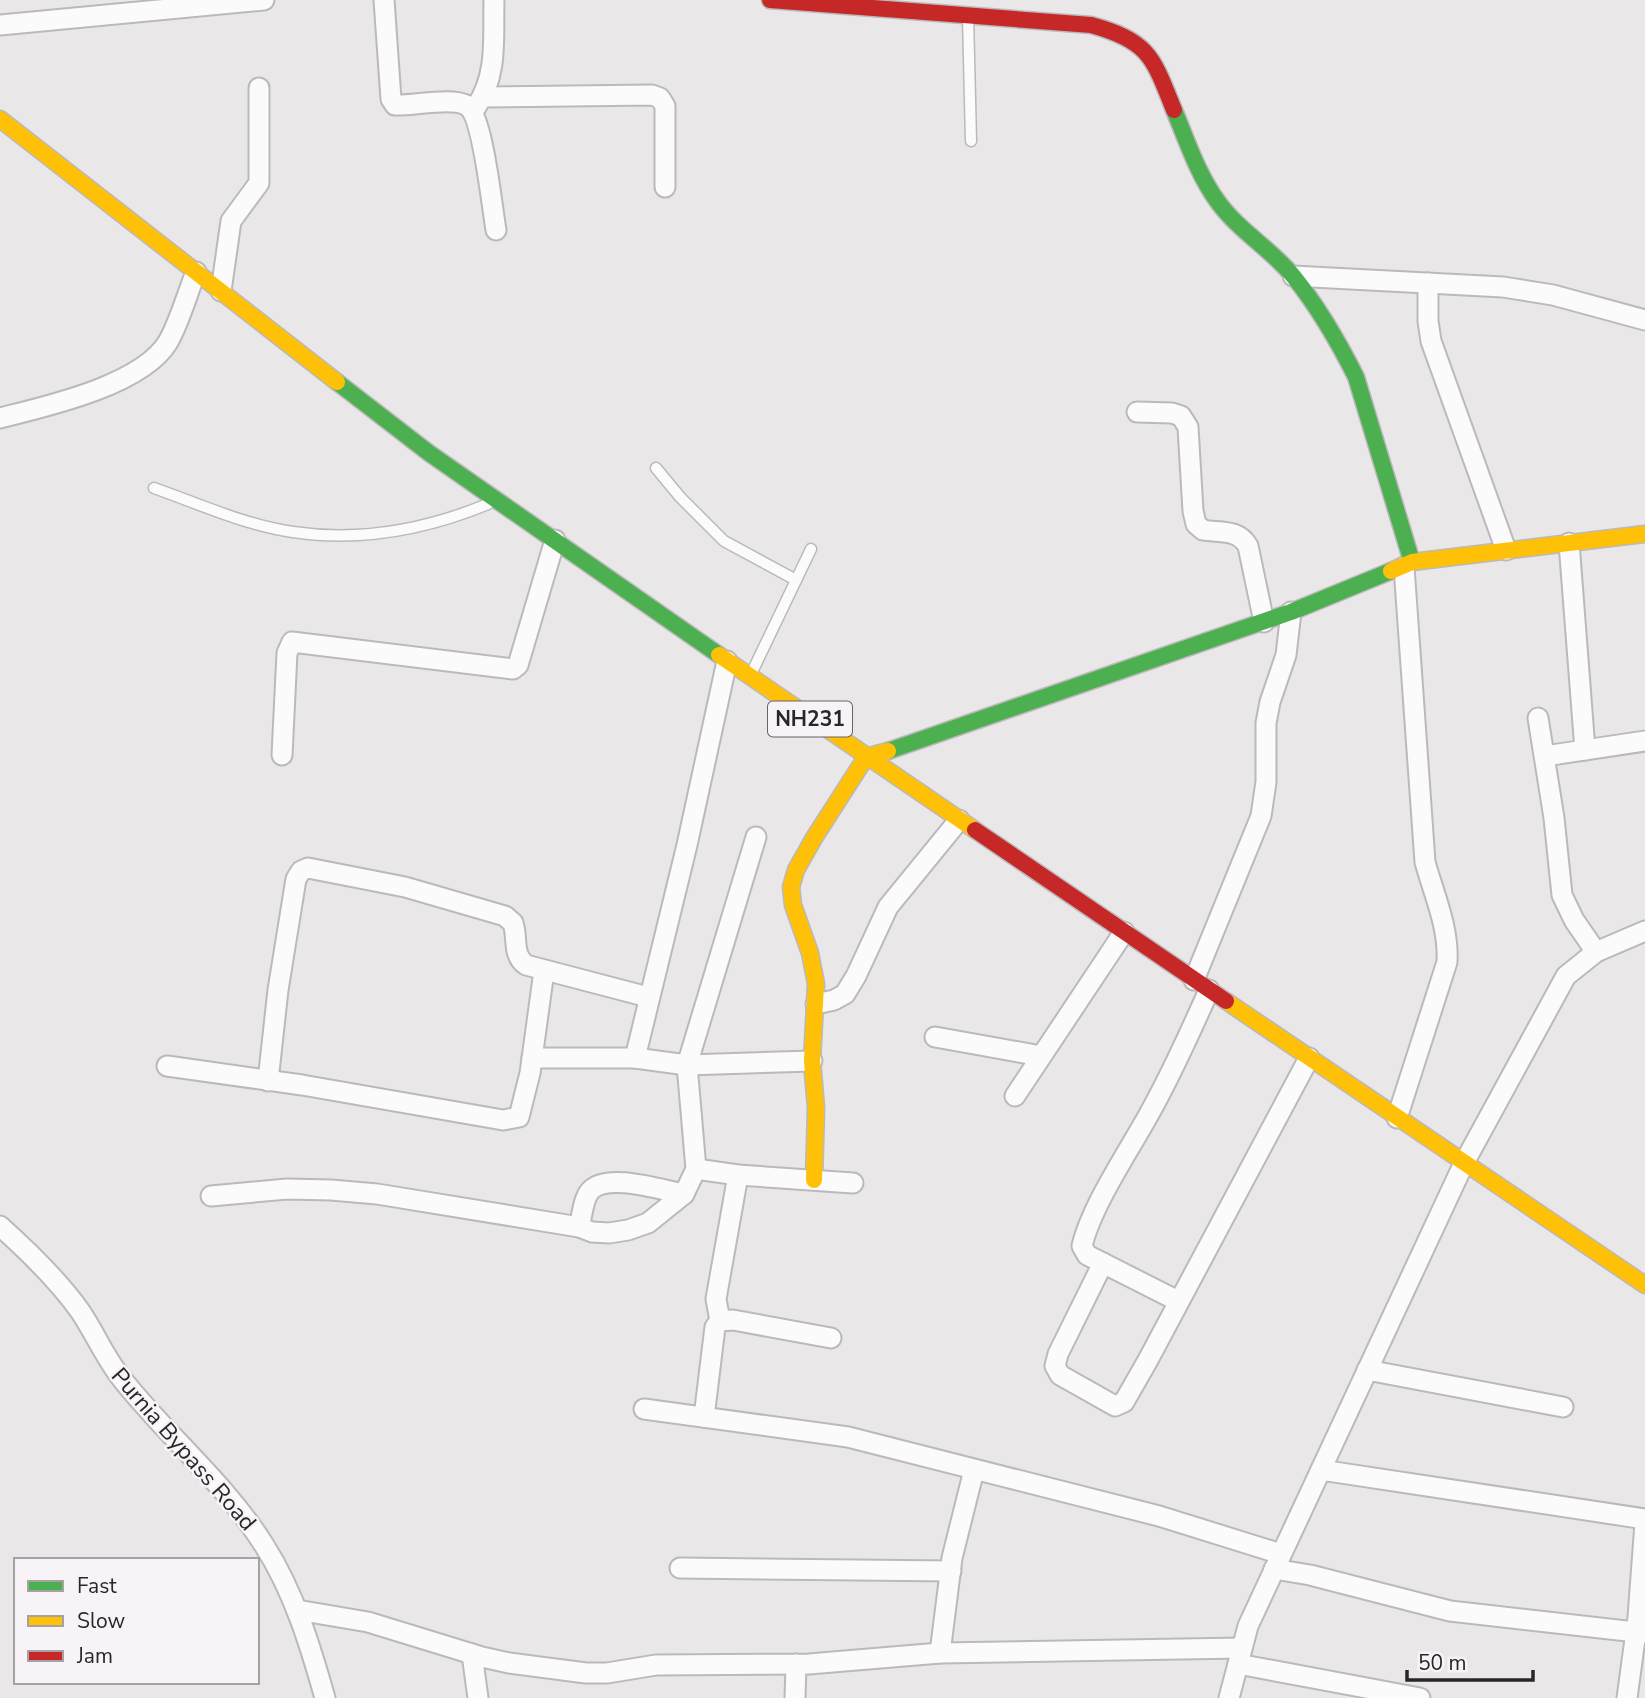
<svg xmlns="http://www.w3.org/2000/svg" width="1645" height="1698" font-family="'Nunito Sans',sans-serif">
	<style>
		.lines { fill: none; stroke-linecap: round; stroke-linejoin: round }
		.lane-casing { stroke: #bbb9bb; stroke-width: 13 }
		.street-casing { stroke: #bbb9bb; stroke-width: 23 }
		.fast-casing { stroke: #bbb9bb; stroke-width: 19 }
		.slow-casing { stroke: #bbb9bb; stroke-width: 19 }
		.jam-casing { stroke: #bbb9bb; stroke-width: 19 }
		.lane { stroke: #fcfbfc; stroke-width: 10 }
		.street { stroke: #fcfbfc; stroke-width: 19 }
		.fast { stroke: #4caf50; stroke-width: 16 }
		.slow { stroke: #ffc107; stroke-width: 16 }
		.jam { stroke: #c62828; stroke-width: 16 }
		.labels { text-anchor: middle; stroke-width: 5; stroke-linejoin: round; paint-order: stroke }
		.shield { fill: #f8f3f7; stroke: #666466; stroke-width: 2 }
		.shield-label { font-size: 21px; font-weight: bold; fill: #282628 }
		.street-label { font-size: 23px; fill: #282628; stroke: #f8f3f7 }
	</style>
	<rect width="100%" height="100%" fill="#eae7e9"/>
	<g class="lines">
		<defs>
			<g id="lane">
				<polyline points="968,16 971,141"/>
				<polyline points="656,468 680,497 724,541 796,580"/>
				<path d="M154 488C199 504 245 525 293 532 360 542 427 529 488 504"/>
				<polyline points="753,670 811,549"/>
			</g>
			<g id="street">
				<path d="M384 0 391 99 395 105C413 106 451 97 466 105 483 114 492 208 496 230"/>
				<polyline points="0,25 264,0"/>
				<polyline points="483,97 652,95 660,98 665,106 665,187"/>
				<path d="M476 107C498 75 493 38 494 0"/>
				<polyline points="1293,276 1503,287 1553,295 1645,320"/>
				<polyline points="1428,283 1428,321 1431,341 1506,550"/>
				<polyline points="221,291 231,221 259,183 259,88"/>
				<path d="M1137 412 1172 413 1181 416 1188 427 1193 511 1196 524 1203 530C1221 533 1238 529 1248 546L1264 622"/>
				<path d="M0 418C48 406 142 385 168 342 180 321 187 294 196 272"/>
				<polyline points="1569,543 1585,750"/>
				<polyline points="1538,718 1554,818 1562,895 1574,920 1596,952"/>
				<polyline points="282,755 287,653 292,642 513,669 518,665 555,540"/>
				<polyline points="1545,756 1645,741"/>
				<polyline points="1194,980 1261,816 1266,782 1266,723 1270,702 1286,655 1291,612"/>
				<polyline points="816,1004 834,1000 845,994 856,976 888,907 959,820"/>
				<polyline points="935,1037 1041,1056"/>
				<polyline points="532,1058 635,1058 687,1065 812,1061"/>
				<polyline points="635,1058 687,845 727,661"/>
				<polyline points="167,1066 302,1085 503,1120 519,1117 530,1073 544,971"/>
				<path d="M268 1081 278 990 296 879 301 871 308 868 405 887 505 916 513 923C518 938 512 955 526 965L648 997"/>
				<polyline points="1015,1096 1124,932"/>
				<path d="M1397 1118 1447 962C1449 927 1434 895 1425 862L1404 567"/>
				<polyline points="696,1169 738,1175 853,1183"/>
				<polyline points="211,1196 287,1189 331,1190 377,1194 579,1227 592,1232 609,1233 628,1230 648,1223 684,1194 696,1169 687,1065 756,837"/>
				<path d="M0 1226C29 1252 58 1280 80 1311 95 1333 105 1358 122 1379 167 1436 225 1483 264 1545 294 1592 310 1645 325 1698"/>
				<path d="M579 1227C582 1217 583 1199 590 1191 607 1172 661 1190 684 1194"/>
				<polyline points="1103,1263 1058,1354 1055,1366 1060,1375 1115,1406 1124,1402 1148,1360 1309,1058"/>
				<path d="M1178 1301 1087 1255 1082 1246C1091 1207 1128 1152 1148 1116 1171 1075 1190 1033 1209 990"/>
				<polyline points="720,1321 716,1299 738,1175"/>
				<polyline points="1367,1370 1563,1407"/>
				<polyline points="644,1409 848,1437 1159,1516 1281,1554"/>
				<polyline points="704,1417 715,1327 720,1321 733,1320 831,1338"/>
				<polyline points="1321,1470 1645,1519"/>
				<polyline points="680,1568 951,1571"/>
				<polyline points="1274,1569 1310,1575 1450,1611 1645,1633"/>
				<polyline points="297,1610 368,1622 482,1657 509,1663 586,1673 607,1673 656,1665 809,1664 940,1653 1242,1648"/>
				<polyline points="940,1653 952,1558 974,1470"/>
				<polyline points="472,1654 478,1698"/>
				<polyline points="1238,1664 1420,1698"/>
				<polyline points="795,1698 796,1664"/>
				<polyline points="1229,1698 1248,1626 1464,1163 1566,976 1596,952 1645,931"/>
				<polyline points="1627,1698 1638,1617 1645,1523"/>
			</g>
			<g id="fast">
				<path d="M1174 110C1187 141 1198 175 1218 202 1239 231 1271 249 1294 277 1318 307 1339 343 1356 377L1412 562"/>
				<polyline points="337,382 429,453 719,655"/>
				<polyline points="888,751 1291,612 1391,571"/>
			</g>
			<g id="slow">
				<polyline points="0,119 337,382"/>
				<polyline points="1391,571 1412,562 1645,534"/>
				<polyline points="719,655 975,830"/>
				<polyline points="1226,1001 1645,1285"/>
				<polyline points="814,1180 816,1108 812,1061 816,984 810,953 793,905 791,887 796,870 814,838 866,757 888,751"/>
			</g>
			<g id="jam">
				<path d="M770 0 1091 25C1150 41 1153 58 1174 110"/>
				<polyline points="975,830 1226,1001"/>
			</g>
		</defs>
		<use href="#lane" class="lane-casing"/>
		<use href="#street" class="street-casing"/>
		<use href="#fast" class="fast-casing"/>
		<use href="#slow" class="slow-casing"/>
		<use href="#jam" class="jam-casing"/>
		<use href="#lane" class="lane"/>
		<use href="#street" class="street"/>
		<use href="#fast" class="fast"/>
		<use href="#slow" class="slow"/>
		<use href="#jam" class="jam"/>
	</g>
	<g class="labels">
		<rect class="shield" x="768" y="701.5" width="84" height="35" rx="5"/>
		<g class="shield-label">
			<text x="810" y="726">NH231</text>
		</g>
		<g class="street-label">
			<text transform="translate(184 1449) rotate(49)" y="8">Purnia Bypass Road</text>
		</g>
	</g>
	<rect x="14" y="1558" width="245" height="126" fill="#f8f3f7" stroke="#a5a1a4" stroke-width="2"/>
	<rect x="28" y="1581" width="35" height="10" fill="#4caf50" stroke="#a5a1a4" stroke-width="2"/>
	<text x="77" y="1593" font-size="21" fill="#282628">Fast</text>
	<rect x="28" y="1616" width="35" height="10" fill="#ffc107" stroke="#a5a1a4" stroke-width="2"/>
	<text x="77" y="1628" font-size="21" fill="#282628">Slow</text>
	<rect x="28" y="1651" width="35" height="10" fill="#c62828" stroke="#a5a1a4" stroke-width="2"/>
	<text x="77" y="1663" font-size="21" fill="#282628">Jam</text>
	<path d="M1407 1670v10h126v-10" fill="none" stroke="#282628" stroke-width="3.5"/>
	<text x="1418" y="1670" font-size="21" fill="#282628" stroke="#f8f3f7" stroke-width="5" paint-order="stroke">50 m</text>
</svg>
